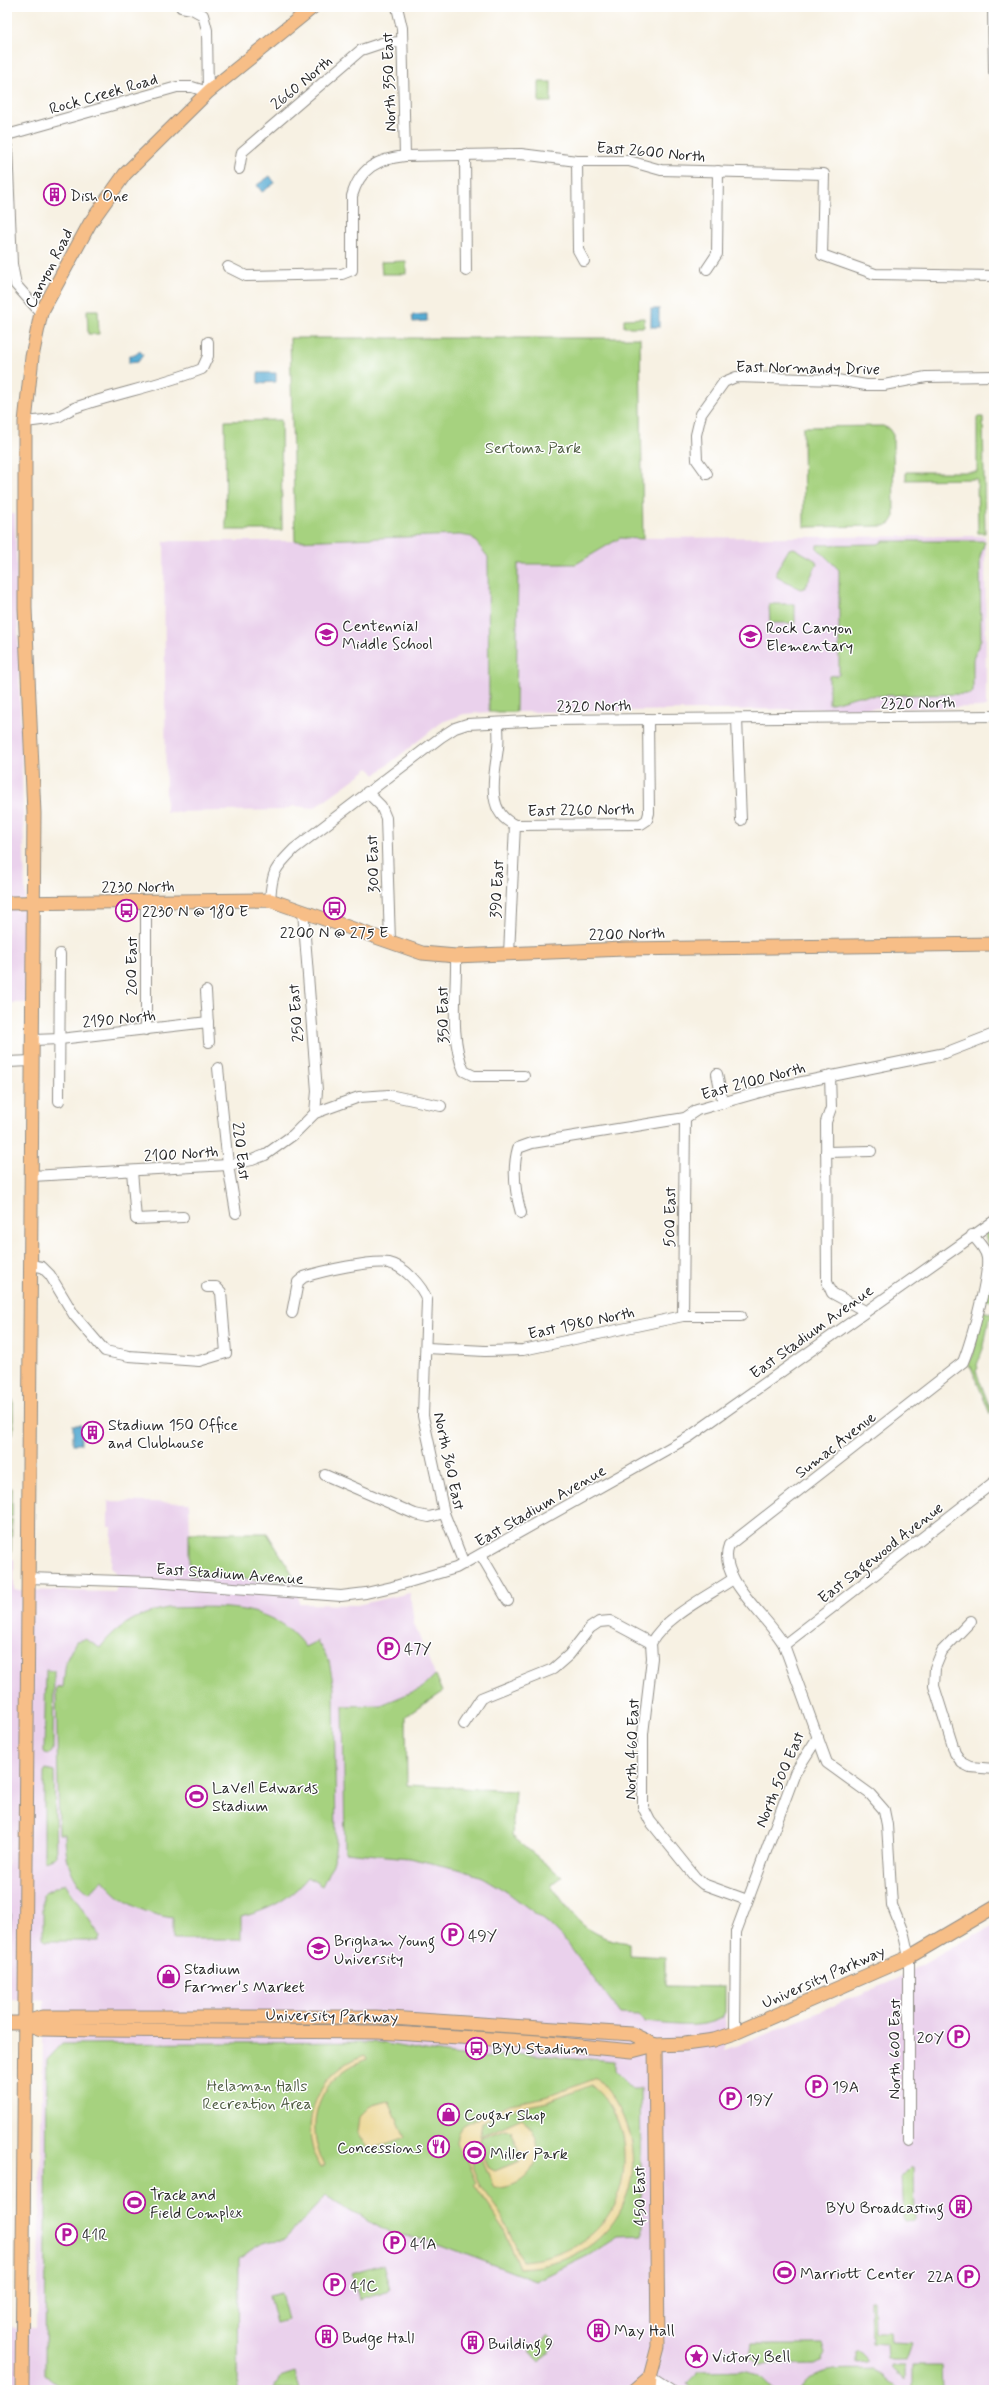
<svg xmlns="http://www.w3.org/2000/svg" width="1001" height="2397" font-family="Mynerve,sans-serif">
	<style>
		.built { fill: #ead1ec }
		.green { fill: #a6d27f; stroke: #687e55 }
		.sand { fill: #eeda9e; stroke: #8c8264; fill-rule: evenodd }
		.water { fill: #57abd3; stroke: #416b7f }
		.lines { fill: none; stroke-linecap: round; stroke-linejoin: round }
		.minor-casing { stroke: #918e87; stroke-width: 12 }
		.major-casing { stroke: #918e87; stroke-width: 15 }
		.minor { stroke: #fff; stroke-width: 10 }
		.major { stroke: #f7be87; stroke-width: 13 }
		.labels { text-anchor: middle; stroke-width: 3; stroke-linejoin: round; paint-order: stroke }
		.street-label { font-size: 16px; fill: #2b2b2b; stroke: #fff }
		.poi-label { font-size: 16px; fill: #2b2b2b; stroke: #fff; text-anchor: start }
		.park-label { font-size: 16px; fill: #505d44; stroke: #fff }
	</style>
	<rect width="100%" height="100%" fill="#fff"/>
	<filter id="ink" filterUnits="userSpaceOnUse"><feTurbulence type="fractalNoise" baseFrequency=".025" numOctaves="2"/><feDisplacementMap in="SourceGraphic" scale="8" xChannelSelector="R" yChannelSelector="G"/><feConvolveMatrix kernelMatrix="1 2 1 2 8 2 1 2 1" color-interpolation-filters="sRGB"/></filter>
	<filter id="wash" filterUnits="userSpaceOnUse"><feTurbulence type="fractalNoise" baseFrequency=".012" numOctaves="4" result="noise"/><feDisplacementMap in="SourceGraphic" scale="16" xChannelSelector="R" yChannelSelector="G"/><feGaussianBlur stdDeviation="0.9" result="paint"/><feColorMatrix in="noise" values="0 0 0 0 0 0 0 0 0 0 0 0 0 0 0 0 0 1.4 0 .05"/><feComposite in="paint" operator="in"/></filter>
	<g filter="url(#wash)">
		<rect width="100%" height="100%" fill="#f7f1e3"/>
		<g class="built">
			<polygon points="7,514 15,514 28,1003 7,1003"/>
			<polygon points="460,535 471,537 488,557 489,712 464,714 442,722 375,775 369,768 314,808 294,806 282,810 166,812 164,541 295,541"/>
			<polygon points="985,536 986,707 516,712 518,564 576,564 620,538"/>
			<polygon points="108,1501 189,1503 190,1533 267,1533 298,1583 299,1604 357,1605 410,1593 414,1624 442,1692 406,1716 407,1785 515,1791 512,1836 562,1877 551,1885 583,1927 607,1940 629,1943 629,1955 665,1957 665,1986 725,1987 726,2051 899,1978 994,1924 994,2390 7,2390 7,2327 37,2328 44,2000 7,1999 7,1559 14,1559 14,1590 116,1592 116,1572 111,1568 112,1527 108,1527"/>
		</g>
		<g class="green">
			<rect x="539" y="82" width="12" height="20"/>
			<polygon points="406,261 406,274 382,274 381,262"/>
			<polygon points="87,310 98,310 99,334 88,334"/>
			<polygon points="644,318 644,327 624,327 624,319"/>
			<polygon points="290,338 640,338 643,539 620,538 576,564 518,564 516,712 489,712 488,557 472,537 460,535 295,541"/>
			<polygon points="977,417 983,417 985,533 978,533 977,479 906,480 906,472 977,472"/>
			<polygon points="281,420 282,530 226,530 225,421"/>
			<polygon points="883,426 889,429 893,435 894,518 891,523 885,526 804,527 803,427"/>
			<polygon points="884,541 985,541 980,557 981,639 973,659 973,692 970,694 858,696 829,704 829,676 839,675 839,570 817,548 817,545 878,544"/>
			<polygon points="794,548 815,560 817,564 805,588 800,589 777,576 776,572 789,549"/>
			<polygon points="769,604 795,604 795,623 770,623"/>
			<polygon points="994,1227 994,1302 985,1299 992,1261 985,1234"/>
			<polygon points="982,1311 994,1314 994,1318 989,1318 984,1346 977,1365 978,1368 976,1371 991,1410 990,1414 971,1367 968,1365 973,1355"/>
			<polygon points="7,1397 13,1400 13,1433 11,1436 7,1436"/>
			<polygon points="7,1488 12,1488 12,1517 7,1516"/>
			<polygon points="12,1519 11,1557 7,1557 7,1520"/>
			<polygon points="189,1533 267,1533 298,1583 189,1575"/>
			<path d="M168 1608C219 1607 272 1601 305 1647L317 1641 329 1661 334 1688 336 1841 334 1861 322 1886 308 1877C289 1900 269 1910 241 1917V1939H173V1918C145 1914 121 1903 103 1880L88 1892C70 1880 65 1856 65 1834H59L56 1688 63 1687 66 1661 76 1641 85 1639 100 1648C117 1625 140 1613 168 1608Z"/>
			<polygon points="46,1670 54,1671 53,1750 50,1754 45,1753 44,1751"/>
			<path d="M435 1675 442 1692 406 1716 407 1785 515 1791 512 1836 562 1877 551 1885C576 1919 584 1937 629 1943V1955L665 1957V1986L725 1987V2011L722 2018C700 2030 669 2024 645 2022L638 2015 620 2014 564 1939 548 1923 507 1892 482 1877 462 1870 409 1858 345 1852 343 1706 381 1705 422 1688Z"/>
			<polygon points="46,1769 54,1771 56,1857 44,1861 44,1772"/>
			<polygon points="65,1883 100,1936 98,1941 46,1941 43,1939 43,1894"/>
			<polygon points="7,1911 11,1914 8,1952 7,1952"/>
			<path d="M376 2042C406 2047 489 2066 512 2053L615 2061V2071L632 2088H640L642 2236 617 2237 589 2255 536 2281 425 2239 389 2233 326 2196 284 2240C263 2240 256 2246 239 2259L238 2390H64L45 2374 47 2060 62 2044Z"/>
			<polygon points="910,2167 914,2167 915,2220 903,2221 901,2176"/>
			<polygon points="383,2264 390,2290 359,2299 352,2273"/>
			<polygon points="281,2293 288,2320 276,2323 269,2296"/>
			<polygon points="870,2299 873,2299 874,2332 890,2332 891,2342 912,2343 906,2360 887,2360 886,2344 871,2343"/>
			<polygon points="548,2335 557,2344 539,2362 530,2352"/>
			<polygon points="752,2344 822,2344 825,2354 821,2361 815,2364 759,2365 750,2357"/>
			<polygon points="858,2350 868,2360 868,2362 856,2363 856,2351"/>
			<polygon points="913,2365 942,2365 943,2390 913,2389"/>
			<polygon points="891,2366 905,2366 905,2381 891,2368"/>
			<path d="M874 2369 900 2390H800C818 2363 846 2371 874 2369Z"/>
			<polygon points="742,2371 759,2375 774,2390 692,2390 687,2384 699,2372"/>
			<polygon points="295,2372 300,2390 274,2390 280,2377"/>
		</g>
		<g class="sand">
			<path d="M365 2055 367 2059C319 2076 303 2121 324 2165L320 2167C296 2123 318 2071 365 2055Z"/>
			<path d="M597 2078C669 2155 626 2265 519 2268L503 2227 474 2185 476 2183 464 2155 462 2156C456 2144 453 2134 465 2124L510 2104 546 2097ZM592 2085C612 2102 624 2128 624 2155 626 2217 582 2257 522 2261L503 2217 480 2186 468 2157 475 2146H477L494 2188C535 2189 551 2146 522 2118L480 2137 482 2122 512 2109 548 2102ZM505 2129 511 2131 521 2155 519 2161 495 2171 489 2168 479 2145 481 2138Z"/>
			<polygon points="389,2101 405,2137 369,2150 358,2132 360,2117 372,2105"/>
		</g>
		<g class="water">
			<polygon points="270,176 275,183 262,192 257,185"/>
			<rect x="651" y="309" width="8" height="18"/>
			<polygon points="427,314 427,321 413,322 412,315"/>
			<polygon points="140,351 143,355 138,362 129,363 129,355 135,355"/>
			<polygon points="258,373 276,373 276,382 258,383"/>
			<rect x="73" y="1425" width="8" height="19"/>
		</g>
	</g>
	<g filter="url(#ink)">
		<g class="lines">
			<defs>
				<g id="minor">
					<polyline points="397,7 402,28 405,156"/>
					<polyline points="993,7 994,72"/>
					<polyline points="7,135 177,87 192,87 208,92 207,30 203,15 192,9 181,7"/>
					<polyline points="7,147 12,264 16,285 41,313"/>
					<polyline points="465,154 466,271"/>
					<polyline points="577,161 578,250 584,261"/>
					<polyline points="239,169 242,152 361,50 382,43 402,42"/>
					<path d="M228 267 246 276 342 274 352 270V196C360 168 377 159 405 156L521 154 577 161H629L661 170 824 174 822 255 875 274 994 276"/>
					<polyline points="707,269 717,254 718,171"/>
					<path d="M25 422C36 421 47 420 58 417 64 414 70 409 77 407 118 393 161 385 202 369L208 356V342"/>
					<polyline points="707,474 697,460 696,435 701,414 724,382 736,377 837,380 866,385 884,385 926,377 994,376"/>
					<polyline points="737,719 741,820"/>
					<path d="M498 723C498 731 499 740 498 748 495 773 484 812 515 825L641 824 647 820 649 813 648 719"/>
					<polyline points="367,792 381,806 386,818 390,942"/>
					<path d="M270 900C272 872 274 869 294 849L441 737 455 728 467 724 549 720 994 716"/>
					<polyline points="146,903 146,1030"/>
					<polyline points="303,911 317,1091 315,1113"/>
					<polyline points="509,954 515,825"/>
					<path d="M456 956C457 994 449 1036 464 1071L474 1076H524"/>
					<polyline points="206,991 209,1042"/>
					<polyline points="33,1040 60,1039 208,1022"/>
					<polyline points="7,1062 32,1061"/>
					<polyline points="218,1068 228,1165 236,1213"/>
					<polyline points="717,1074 723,1103"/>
					<polyline points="830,1075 831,1108 826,1122 827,1282 832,1293 865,1311"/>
					<polyline points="59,1101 60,954"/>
					<polyline points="826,1152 871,1151"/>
					<polyline points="132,1171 136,1219 183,1217"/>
					<polyline points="32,1176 228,1165 252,1160 265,1155 293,1135 315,1113 359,1097 389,1095 441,1106"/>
					<path d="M521 1213C515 1192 512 1169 518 1148L532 1143 685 1118 697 1110 778 1087 945 1053 994 1034"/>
					<polyline points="31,1265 42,1267 50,1275 74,1315 105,1351 129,1356 199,1361 226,1353 221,1292 216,1287 207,1287"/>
					<path d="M292 1313 298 1282 304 1277C322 1271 371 1260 389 1263 404 1266 422 1286 427 1300L423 1416 444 1513 464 1564"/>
					<polyline points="683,1316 685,1118"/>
					<polyline points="427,1348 485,1351 523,1350 683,1316 741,1316"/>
					<polyline points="325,1475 415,1514 429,1517 444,1513"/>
					<polyline points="481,1555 508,1601"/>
					<polyline points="28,1578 152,1582 341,1596 366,1593 392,1587 456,1568 689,1437 994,1221"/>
					<polyline points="971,1621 942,1651 935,1668 934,1686 955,1753 962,1763 970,1767 994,1769"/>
					<polyline points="651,1643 652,1658 643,1734 643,1807 650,1821 695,1877 703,1884 747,1900"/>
					<path d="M651 1643C666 1616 708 1596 733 1579"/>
					<polyline points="784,1645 994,1482"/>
					<polyline points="464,1724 481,1698 553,1669 569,1655 590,1628 599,1622 610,1621 651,1643"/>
					<polyline points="735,2033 736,1932 795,1773 818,1737"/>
					<path d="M909 2141V1957L904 1935 892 1905 887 1825 884 1810 870 1794 827 1763 784 1645C769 1617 716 1578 729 1545L963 1362C971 1342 989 1278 987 1258 986 1250 978 1241 972 1235"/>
					<polyline points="650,2377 670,2390"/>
				</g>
				<g id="major">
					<polyline points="7,903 270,900 422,953 456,956 624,949 994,944"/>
					<polyline points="7,2023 24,2023 41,2029 98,2030 378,2032 538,2042 632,2051 655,2045 685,2044 714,2040 735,2033 909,1957 994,1907"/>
					<polyline points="24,2023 42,2017 376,2017 632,2034 655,2045"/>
					<polyline points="22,2390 34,813 25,608 25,422 32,357 41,313 90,223 125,174 208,92 313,7"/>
					<polyline points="635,2390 650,2377"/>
					<polyline points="649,2390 650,2377 658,2347 655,2045"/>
				</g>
			</defs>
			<use href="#minor" class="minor-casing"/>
			<use href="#major" class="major-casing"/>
			<use href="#minor" class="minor"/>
			<use href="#major" class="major"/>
		</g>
	</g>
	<defs>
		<symbol id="building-ring" viewBox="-11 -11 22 22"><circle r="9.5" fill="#fff" stroke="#b5179e" stroke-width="1.5"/><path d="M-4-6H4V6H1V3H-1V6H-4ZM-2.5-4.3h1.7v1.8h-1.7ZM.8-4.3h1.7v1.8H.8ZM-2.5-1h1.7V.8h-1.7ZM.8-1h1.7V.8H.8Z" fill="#b5179e"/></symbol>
		<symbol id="school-ring" viewBox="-11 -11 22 22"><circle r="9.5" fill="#fff" stroke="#b5179e" stroke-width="1.5"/><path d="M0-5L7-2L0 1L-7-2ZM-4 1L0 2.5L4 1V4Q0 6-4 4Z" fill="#b5179e"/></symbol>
		<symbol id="bus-ring" viewBox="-11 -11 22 22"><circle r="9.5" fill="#fff" stroke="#b5179e" stroke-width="1.5"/><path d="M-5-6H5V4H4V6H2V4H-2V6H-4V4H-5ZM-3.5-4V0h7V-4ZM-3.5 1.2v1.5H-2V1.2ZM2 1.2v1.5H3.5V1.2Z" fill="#b5179e"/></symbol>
		<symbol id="parking-ring" viewBox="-11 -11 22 22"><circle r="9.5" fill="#fff" stroke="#b5179e" stroke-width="1.5"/><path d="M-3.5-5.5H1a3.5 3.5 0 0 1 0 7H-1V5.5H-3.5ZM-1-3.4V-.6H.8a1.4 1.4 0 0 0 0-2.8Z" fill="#b5179e"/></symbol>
		<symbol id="stadium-ring" viewBox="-11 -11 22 22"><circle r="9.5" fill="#fff" stroke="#b5179e" stroke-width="1.5"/><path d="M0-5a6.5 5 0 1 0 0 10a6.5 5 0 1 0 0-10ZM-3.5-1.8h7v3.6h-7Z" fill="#b5179e"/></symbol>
		<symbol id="university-ring" viewBox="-11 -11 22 22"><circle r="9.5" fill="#fff" stroke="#b5179e" stroke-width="1.5"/><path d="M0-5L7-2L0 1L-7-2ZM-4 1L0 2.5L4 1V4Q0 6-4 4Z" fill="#b5179e"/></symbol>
		<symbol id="shop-ring" viewBox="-11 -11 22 22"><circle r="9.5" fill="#fff" stroke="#b5179e" stroke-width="1.5"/><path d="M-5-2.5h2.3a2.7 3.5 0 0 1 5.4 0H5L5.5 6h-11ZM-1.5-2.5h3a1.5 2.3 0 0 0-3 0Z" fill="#b5179e"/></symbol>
		<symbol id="restaurant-ring" viewBox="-11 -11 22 22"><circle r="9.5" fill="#fff" stroke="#b5179e" stroke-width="1.5"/><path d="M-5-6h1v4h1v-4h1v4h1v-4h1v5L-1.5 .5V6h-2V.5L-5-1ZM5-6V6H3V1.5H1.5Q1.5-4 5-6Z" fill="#b5179e"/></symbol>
		<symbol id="sight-ring" viewBox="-11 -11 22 22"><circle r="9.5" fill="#fff" stroke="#b5179e" stroke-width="1.5"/><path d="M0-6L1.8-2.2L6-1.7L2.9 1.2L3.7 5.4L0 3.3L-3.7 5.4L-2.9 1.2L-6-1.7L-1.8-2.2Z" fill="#b5179e"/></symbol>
	</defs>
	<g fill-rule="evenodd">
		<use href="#building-ring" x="42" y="182" width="25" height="25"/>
		<use href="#school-ring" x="314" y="622" width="25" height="25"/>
		<use href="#school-ring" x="738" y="624" width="25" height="25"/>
		<use href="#bus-ring" x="322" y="896" width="25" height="25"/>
		<use href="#bus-ring" x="114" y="898" width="25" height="25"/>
		<use href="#building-ring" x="80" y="1420" width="25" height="25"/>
		<use href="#parking-ring" x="376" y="1636" width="25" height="25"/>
		<use href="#stadium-ring" x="184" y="1784" width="25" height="25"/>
		<use href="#parking-ring" x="440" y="1922" width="25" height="25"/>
		<use href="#university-ring" x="306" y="1936" width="25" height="25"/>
		<use href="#shop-ring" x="156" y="1964" width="25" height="25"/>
		<use href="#parking-ring" x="946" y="2024" width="25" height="25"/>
		<use href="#bus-ring" x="464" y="2036" width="25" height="25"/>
		<use href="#parking-ring" x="804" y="2074" width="25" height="25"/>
		<use href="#parking-ring" x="718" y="2086" width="25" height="25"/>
		<use href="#shop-ring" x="436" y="2102" width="25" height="25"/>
		<use href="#restaurant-ring" x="426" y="2134" width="25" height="25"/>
		<use href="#stadium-ring" x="462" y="2140" width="25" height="25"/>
		<use href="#stadium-ring" x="122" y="2190" width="25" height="25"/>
		<use href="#building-ring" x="948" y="2194" width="25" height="25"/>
		<use href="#parking-ring" x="54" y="2222" width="25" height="25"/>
		<use href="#parking-ring" x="382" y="2230" width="25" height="25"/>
		<use href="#stadium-ring" x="772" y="2260" width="25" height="25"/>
		<use href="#parking-ring" x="956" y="2264" width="25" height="25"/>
		<use href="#parking-ring" x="322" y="2272" width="25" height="25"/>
		<use href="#building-ring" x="586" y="2318" width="25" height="25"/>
		<use href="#building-ring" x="314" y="2324" width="25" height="25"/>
		<use href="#building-ring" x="460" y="2330" width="25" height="25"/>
		<use href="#sight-ring" x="684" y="2344" width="25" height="25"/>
	</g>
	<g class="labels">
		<g class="street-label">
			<text transform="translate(301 82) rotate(-40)" y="6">2660 North</text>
			<text transform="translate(388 82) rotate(-92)" y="6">North 350 East</text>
			<text transform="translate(103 93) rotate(-16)" y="6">Rock Creek Road</text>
			<text transform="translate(651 151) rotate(5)" y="6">East 2600 North</text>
			<text transform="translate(48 268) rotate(-63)" y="6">Canyon Road</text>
			<text transform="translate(808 367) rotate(1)" y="6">East Normandy Drive</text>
			<text transform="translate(918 702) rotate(-1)" y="6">2320 North</text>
			<text transform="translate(594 705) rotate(-1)" y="6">2320 North</text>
			<text transform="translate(581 809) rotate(-1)" y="6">East 2260 North</text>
			<text transform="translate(372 864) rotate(-92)" y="6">300 East</text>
			<text transform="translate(138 886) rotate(-1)" y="6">2230 North</text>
			<text transform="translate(496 889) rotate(-87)" y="6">390 East</text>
			<text transform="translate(627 933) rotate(-2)" y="6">2200 North</text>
			<text transform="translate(131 966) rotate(-90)" y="6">200 East</text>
			<text transform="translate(295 1013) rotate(-95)" y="6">250 East</text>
			<text transform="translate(442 1015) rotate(-91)" y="6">350 East</text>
			<text transform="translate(119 1018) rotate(-6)" y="6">2190 North</text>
			<text transform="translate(753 1080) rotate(-15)" y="6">East 2100 North</text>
			<text transform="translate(242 1151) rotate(83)" y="6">220 East</text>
			<text transform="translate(181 1153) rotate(-4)" y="6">2100 North</text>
			<text transform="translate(669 1217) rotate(-89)" y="6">500 East</text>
			<text transform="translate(581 1322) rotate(-12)" y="6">East 1980 North</text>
			<text transform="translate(811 1331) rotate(-36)" y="6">East Stadium Avenue</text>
			<text transform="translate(835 1444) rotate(-38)" y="6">Sumac Avenue</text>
			<text transform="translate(450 1461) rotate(78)" y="6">North 360 East</text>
			<text transform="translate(540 1505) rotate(-30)" y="6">East Stadium Avenue</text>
			<text transform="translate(880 1552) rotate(-38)" y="6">East Sagewood Avenue</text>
			<text transform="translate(230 1573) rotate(4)" y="6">East Stadium Avenue</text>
			<text transform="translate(631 1749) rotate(-88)" y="6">North 460 East</text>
			<text transform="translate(779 1779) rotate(-67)" y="6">North 500 East</text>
			<text transform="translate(823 1976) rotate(-24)" y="6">University Parkway</text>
			<text transform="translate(332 2015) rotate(1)" y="6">University Parkway</text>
			<text transform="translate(894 2049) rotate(-90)" y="6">North 600 East</text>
			<text transform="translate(639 2196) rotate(-91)" y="6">450 East</text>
		</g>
		<g class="poi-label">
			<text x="70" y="201">Dish One</text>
			<text x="342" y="631">Centennial<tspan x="342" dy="18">Middle School</tspan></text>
			<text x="766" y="633">Rock Canyon<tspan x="766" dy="18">Elementary</tspan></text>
			<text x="142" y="917">2230 N @ 180 E</text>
			<text x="334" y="938" text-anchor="middle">2200 N @ 275 E</text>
			<text x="108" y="1430">Stadium 150 Office<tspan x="108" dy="18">and Clubhouse</tspan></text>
			<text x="404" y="1654">47Y</text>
			<text x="212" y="1793">LaVell Edwards<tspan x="212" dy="18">Stadium</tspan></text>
			<text x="468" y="1941">49Y</text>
			<text x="334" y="1946">Brigham Young<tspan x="334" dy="18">University</tspan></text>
			<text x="184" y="1974">Stadium<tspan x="184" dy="18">Farmer's Market</tspan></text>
			<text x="944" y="2043" text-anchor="end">20Y</text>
			<text x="492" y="2054">BYU Stadium</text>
			<text x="832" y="2092">19A</text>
			<text x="746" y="2105">19Y</text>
			<text x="464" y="2120">Cougar Shop</text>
			<text x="422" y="2153" text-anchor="end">Concessions</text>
			<text x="490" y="2159">Miller Park</text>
			<text x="150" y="2200">Track and<tspan x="150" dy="18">Field Complex</tspan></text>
			<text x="944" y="2213" text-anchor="end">BYU Broadcasting</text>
			<text x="82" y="2240">41R</text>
			<text x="410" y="2249">41A</text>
			<text x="800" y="2279">Marriott Center</text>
			<text x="954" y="2282" text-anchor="end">22A</text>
			<text x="350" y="2291">41C</text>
			<text x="614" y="2336">May Hall</text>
			<text x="342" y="2343">Budge Hall</text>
			<text x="488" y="2349">Building 9</text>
			<text x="712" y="2362">Victory Bell</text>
		</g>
		<g class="park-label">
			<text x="533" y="453">Sertoma Park</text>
			<text x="257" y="2091">Helaman Halls<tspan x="257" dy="18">Recreation Area</tspan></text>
		</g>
	</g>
	<rect width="1001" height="2397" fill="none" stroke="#fff" stroke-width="24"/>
</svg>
